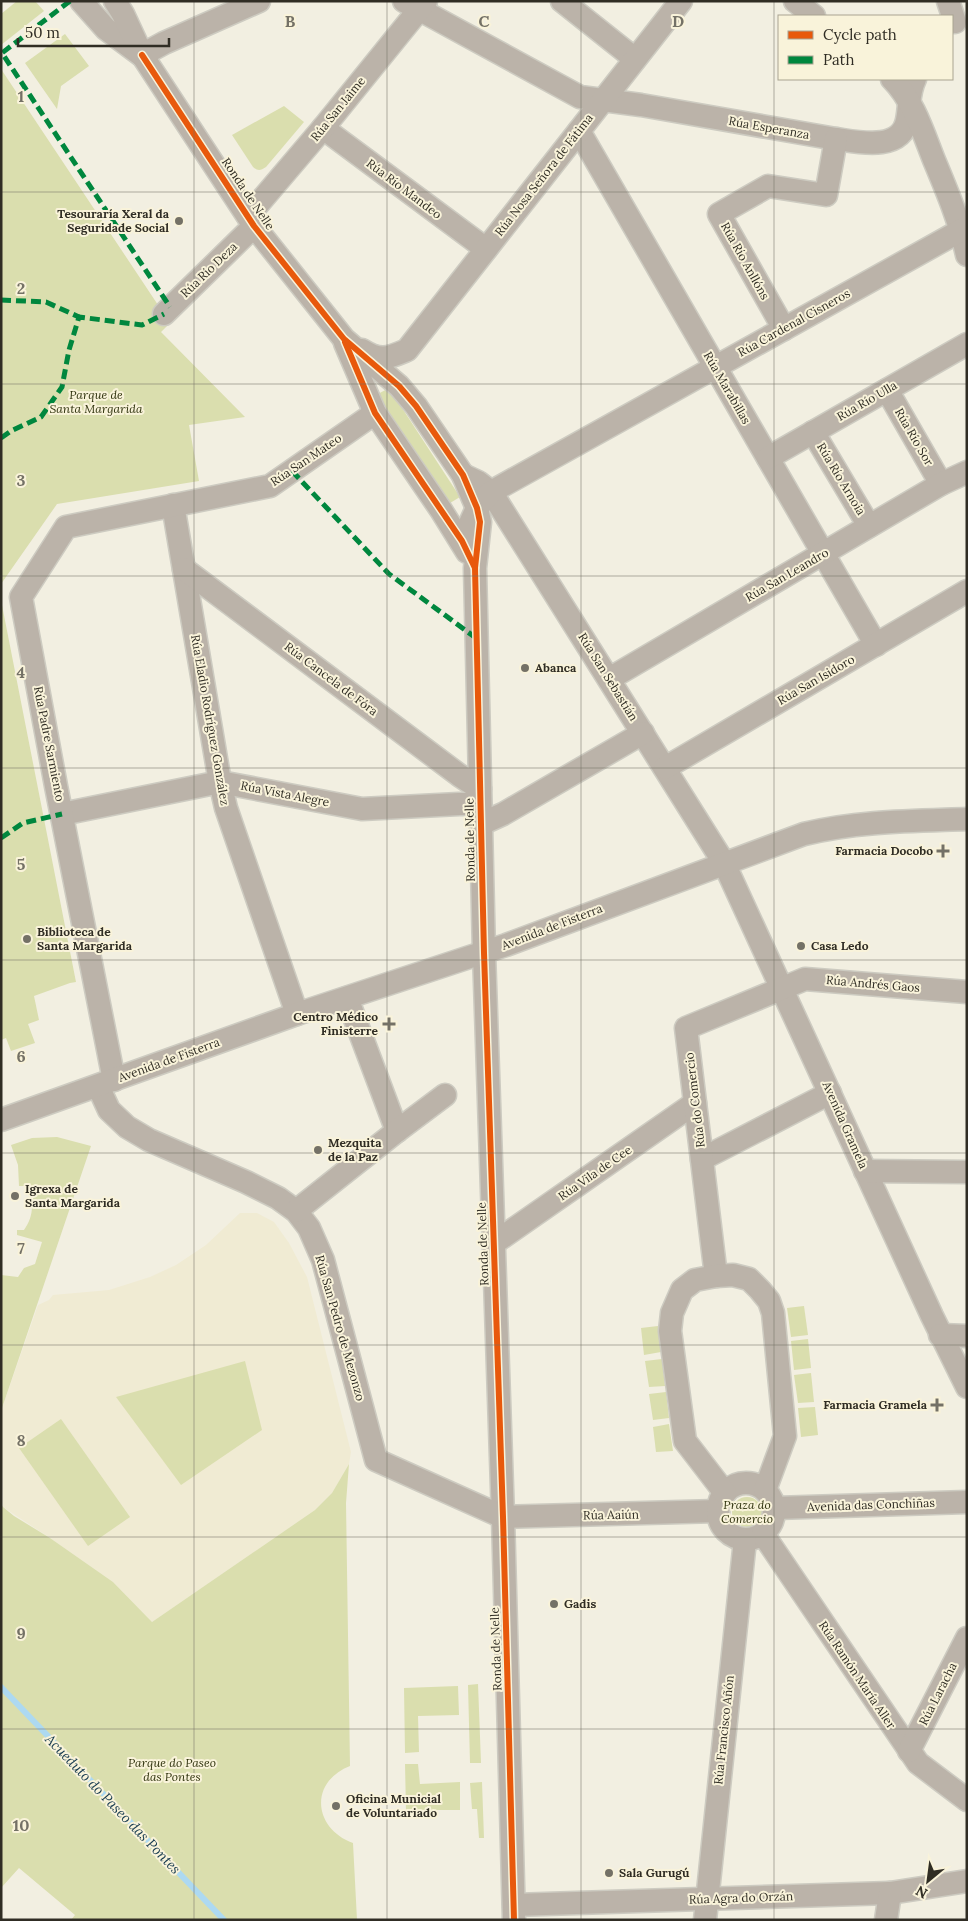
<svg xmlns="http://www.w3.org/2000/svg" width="968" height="1921" font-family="Lora,serif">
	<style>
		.built { fill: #f0ebd3 }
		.green { fill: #dadeae }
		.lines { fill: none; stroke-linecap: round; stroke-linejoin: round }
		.stream { stroke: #add9f1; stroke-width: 6 }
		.minor-casing { stroke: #cdcbc1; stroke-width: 25 }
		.minor { stroke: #bbb3a9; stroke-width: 22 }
		.quiet { stroke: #00873e; stroke-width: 5; stroke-dasharray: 10 5; stroke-linecap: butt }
		.cycleway-casing { stroke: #f9f3da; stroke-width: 9 }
		.cycleway { stroke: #e8590c; stroke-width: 6 }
		.grid { fill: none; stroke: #747166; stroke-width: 1; stroke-opacity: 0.55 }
		.poi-dot { fill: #747166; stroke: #f9f3da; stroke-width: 2 }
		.labels { text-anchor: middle; stroke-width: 4; stroke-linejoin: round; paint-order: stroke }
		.street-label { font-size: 12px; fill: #302d24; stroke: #f9f3da }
		.poi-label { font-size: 12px; font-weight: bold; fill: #302d24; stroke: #f9f3da; text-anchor: start }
		.park-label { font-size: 12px; font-style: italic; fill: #31340f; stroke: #f9f3da }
		.water-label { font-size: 14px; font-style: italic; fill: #163a4f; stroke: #f9f3da }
		.grid-label { font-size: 16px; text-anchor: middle; font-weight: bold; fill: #747166; stroke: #f9f3da; stroke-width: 4; stroke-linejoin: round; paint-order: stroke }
	</style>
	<rect width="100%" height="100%" fill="#f2efe1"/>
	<polygon class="built" points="240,1213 257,1213 274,1222 289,1243 307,1277 351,1452 349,1464 332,1493 315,1510 152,1622 113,1582 50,1538 3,1507 1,1411 38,1305 49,1300 53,1295 109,1290 150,1277 176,1265 206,1245"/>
	<g class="green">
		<polygon points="17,1 35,1 44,11 1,45 1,14"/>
		<polygon points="65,34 89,66 61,86 57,109 25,63"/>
		<polygon points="1,69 170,323 161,332 245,417 189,425 199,481 57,504 1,584"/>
		<path d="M284 106 304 122 266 167C260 171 258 171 253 167L232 135Z"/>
		<polygon points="389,388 460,497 450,503 376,395"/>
		<polygon points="1,600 76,982 70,983 34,996 39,1020 28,1024 35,1043 11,1051 6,1038 1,1040"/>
		<path d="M57 1137 91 1146 1 1411V1275L18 1277 24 1268 35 1264 42 1242 17 1235V1230H24C34 1216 35 1200 24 1186H19L18 1165 11 1145 32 1138Z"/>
		<polygon points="804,1306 808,1335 791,1337 787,1308"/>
		<polygon points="658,1326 661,1352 644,1355 641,1328"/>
		<polygon points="808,1339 811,1368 794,1370 791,1341"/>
		<polygon points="662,1359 665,1386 649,1387 645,1361"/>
		<polygon points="245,1361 262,1430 181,1485 116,1397"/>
		<polygon points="811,1373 814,1402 798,1403 794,1375"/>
		<polygon points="666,1392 669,1418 653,1420 649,1394"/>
		<polygon points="815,1407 818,1435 801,1437 798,1408"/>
		<polygon points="61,1419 130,1517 88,1546 19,1448"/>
		<polygon points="669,1424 673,1451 656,1452 653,1427"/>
		<path d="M349 1464 346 1503 350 1766C309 1782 313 1828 353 1843L357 1920H71L75 1915 19 1868 1 1888V1504L3 1507 14 1516 50 1538 113 1582 152 1622 315 1510 332 1493Z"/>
		<circle cx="747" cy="1512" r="15"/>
		<polygon points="478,1684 481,1763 470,1763 468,1685"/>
		<polygon points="458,1686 459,1715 418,1716 419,1752 405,1753 404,1688"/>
		<polygon points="405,1764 418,1764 420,1784 460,1782 460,1810 406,1810"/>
		<polygon points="482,1782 484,1838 479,1838 477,1809 472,1809 470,1783"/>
	</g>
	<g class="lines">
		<polyline class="stream" points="1,1687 224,1920"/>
		<defs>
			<g id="minor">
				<polyline points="81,1 106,29 141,55"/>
				<polyline points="115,1 123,14 142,55 254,226 344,339 399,386 416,406 463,475 477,508 480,522 475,568 484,953 503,1517 514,1920"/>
				<path d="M404 1 580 97 641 105 836 139C858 142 901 152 907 120 910 106 908 93 915 79"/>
				<polyline points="562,1 635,59"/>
				<polyline points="795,1 814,16"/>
				<polyline points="948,1 955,22"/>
				<polyline points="142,55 164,43 259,1"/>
				<path d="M892 79C913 100 923 132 934 160 947 191 960 222 967 255"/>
				<polyline points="323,128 486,249"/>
				<polyline points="579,131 876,645"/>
				<polyline points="248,216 323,128 426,1"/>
				<polyline points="164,314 254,226"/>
				<polyline points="784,329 719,214 768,186 826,195 836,139"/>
				<polyline points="345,343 375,413 441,510 467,552"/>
				<path d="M362 350C381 362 388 358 407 350L681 1"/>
				<polyline points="887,390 941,484"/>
				<polyline points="813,432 869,526"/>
				<polyline points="768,458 967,344"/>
				<polyline points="463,475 478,482 491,492 724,863 932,1316 967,1387"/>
				<polyline points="173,505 220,782 226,808 297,1014"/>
				<polyline points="462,541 477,508 491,492 967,227"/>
				<polyline points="184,569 459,775 480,789"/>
				<polyline points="609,679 941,484 967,472"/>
				<polyline points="665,768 967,591"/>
				<polyline points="62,814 220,782 362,809 459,804 480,804"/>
				<polyline points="481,824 503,814 643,733"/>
				<polyline points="347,998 397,1131"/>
				<polyline points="114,1080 56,786 21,597 66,527 270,486 375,413"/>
				<polyline points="98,1086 109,1110 127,1127 149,1140 246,1182 278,1198 296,1211 309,1228 323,1260 376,1460 503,1517 718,1511"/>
				<path d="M1 1120 297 1014 506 945 804 834C857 821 912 821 967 819"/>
				<polyline points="702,1159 830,1093"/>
				<polyline points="865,1171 967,1172"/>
				<polyline points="296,1211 397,1131 445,1095"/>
				<polyline points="494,1243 695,1103"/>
				<polyline points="716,1276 686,1028 805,979 967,992"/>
				<polyline points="940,1335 967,1336"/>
				<circle cx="746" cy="1511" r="28"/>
				<polyline points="725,1493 685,1441 670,1331 672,1313 682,1290 695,1280 716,1276 733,1275 749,1279 760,1290 769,1301 773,1313 785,1436 765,1490"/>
				<polyline points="775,1508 967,1502"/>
				<polyline points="763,1534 918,1763 967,1800"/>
				<polyline points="909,1751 967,1638"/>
				<polyline points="514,1905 890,1893 967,1881"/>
				<polyline points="705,1920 745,1540"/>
				<polyline points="886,1920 890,1893"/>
			</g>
		</defs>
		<use href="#minor" class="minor-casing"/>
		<use href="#minor" class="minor"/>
		<g class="quiet">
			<polyline points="70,1 2,53 170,307"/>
			<polyline points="1,300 46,302 79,317"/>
			<polyline points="1,438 11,431 41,417 62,387 69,350 79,317 142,325 164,314"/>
			<polyline points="292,471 389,574 476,638"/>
			<polyline points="1,838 23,823 62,814"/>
		</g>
		<defs>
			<g id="cycleway">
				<polyline points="142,55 254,226 344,339 399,386 416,406 463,475 477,508 480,522 475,568 484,953 503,1517 514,1920"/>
				<polyline points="345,342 375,413 462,541 475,568"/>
			</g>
		</defs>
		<use href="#cycleway" class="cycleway-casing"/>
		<use href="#cycleway" class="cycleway"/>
	</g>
	<path class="grid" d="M194 1V1920M387 1V1920M581 1V1920M774 1V1920M1 192H967M1 384H967M1 576H967M1 768H967M1 960H967M1 1153H967M1 1345H967M1 1537H967M1 1729H967"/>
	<g class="poi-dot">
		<circle cx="179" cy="221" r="5"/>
		<circle cx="525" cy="668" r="5"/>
		<path d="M940.5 843.5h5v5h5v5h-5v5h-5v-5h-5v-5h5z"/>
		<circle cx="27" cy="939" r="5"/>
		<circle cx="801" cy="946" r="5"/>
		<path d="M386.5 1016.5h5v5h5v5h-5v5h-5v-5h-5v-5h5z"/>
		<circle cx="318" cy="1150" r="5"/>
		<circle cx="15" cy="1196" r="5"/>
		<path d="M934.5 1397.5h5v5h5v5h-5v5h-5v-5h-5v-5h5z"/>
		<circle cx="554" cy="1604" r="5"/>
		<circle cx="336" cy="1806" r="5"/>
		<circle cx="609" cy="1873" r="5"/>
	</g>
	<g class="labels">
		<g class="street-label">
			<text transform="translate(338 109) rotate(-51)" y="4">Rúa San Jaime</text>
			<text transform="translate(769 128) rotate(10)" y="4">Rúa Esperanza</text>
			<text transform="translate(544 175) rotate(-52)" y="4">Rúa Nosa Señora de Fátima</text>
			<text transform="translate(404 189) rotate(37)" y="4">Rúa Río Mandeo</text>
			<text transform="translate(248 194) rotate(56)" y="4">Ronda de Nelle</text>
			<text transform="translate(745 261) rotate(61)" y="4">Rúa Río Anllóns</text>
			<text transform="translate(209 270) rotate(-44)" y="4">Rúa Río Deza</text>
			<text transform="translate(794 323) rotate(-29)" y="4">Rúa Cardenal Cisneros</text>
			<text transform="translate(727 388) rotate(60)" y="4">Rúa Marabillas</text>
			<text transform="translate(867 401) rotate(-30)" y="4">Rúa Río Ulla</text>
			<text transform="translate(914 437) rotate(60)" y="4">Rúa Río Sor</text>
			<text transform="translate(306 460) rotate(-34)" y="4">Rúa San Mateo</text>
			<text transform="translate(841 479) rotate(59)" y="4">Rúa Río Arnoia</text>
			<text transform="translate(787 575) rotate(-30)" y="4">Rúa San Leandro</text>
			<text transform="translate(608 677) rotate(58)" y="4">Rúa San Sebastián</text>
			<text transform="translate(331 679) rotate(37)" y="4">Rúa Cancela de Fóra</text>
			<text transform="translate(816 680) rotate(-30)" y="4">Rúa San Isidoro</text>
			<text transform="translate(210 720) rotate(80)" y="4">Rúa Eladio Rodríguez González</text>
			<text transform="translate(49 744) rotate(79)" y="4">Rúa Padre Sarmiento</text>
			<text transform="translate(285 794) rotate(11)" y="4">Rúa Vista Alegre</text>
			<text transform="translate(470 840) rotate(-91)" y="4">Ronda de Nelle</text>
			<text transform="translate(552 927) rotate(-21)" y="4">Avenida de Fisterra</text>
			<text transform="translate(873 984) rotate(5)" y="4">Rúa Andrés Gaos</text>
			<text transform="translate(169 1060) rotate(-20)" y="4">Avenida de Fisterra</text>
			<text transform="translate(695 1100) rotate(-97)" y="4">Rúa do Comercio</text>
			<text transform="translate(845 1125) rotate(66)" y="4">Avenida Gramela</text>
			<text transform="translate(595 1173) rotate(-35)" y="4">Rúa Vila de Cee</text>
			<text transform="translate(483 1244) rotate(-92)" y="4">Ronda de Nelle</text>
			<text transform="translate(340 1328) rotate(74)" y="4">Rúa San Pedro de Mezonzo</text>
			<text transform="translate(871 1505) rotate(-2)" y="4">Avenida das Conchiñas</text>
			<text transform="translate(611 1515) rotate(-1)" y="4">Rúa Aaiún</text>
			<text transform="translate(496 1649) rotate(-92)" y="4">Ronda de Nelle</text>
			<text transform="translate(857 1675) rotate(56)" y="4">Rúa Ramón María Aller</text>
			<text transform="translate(938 1694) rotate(-63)" y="4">Rúa Laracha</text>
			<text transform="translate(724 1730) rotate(-84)" y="4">Rúa Francisco Añón</text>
			<text transform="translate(741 1898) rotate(-2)" y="4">Rúa Agra do Orzán</text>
		</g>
		<g class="poi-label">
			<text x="169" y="218" text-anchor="end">Tesouraría Xeral da<tspan x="169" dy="14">Seguridade Social</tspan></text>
			<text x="535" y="672">Abanca</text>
			<text x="933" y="855" text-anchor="end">Farmacia Docobo</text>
			<text x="37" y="936">Biblioteca de<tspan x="37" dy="14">Santa Margarida</tspan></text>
			<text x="811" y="950">Casa Ledo</text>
			<text x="378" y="1021" text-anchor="end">Centro Médico<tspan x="378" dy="14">Finisterre</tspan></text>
			<text x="328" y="1147">Mezquita<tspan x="328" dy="14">de la Paz</tspan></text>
			<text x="25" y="1193">Igrexa de<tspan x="25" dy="14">Santa Margarida</tspan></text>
			<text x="927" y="1409" text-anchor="end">Farmacia Gramela</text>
			<text x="564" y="1608">Gadis</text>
			<text x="346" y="1803">Oficina Municial<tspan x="346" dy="14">de Voluntariado</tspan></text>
			<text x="619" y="1877">Sala Gurugú</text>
		</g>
		<g class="park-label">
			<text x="96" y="399">Parque de<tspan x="96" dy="14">Santa Margarida</tspan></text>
			<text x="747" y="1509">Praza do<tspan x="747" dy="14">Comercio</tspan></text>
			<text x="172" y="1767">Parque do Paseo<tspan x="172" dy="14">das Pontes</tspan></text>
		</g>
		<g class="water-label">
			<text transform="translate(113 1804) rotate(46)" y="5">Acueduto do Paseo das Pontes</text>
		</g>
	</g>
	<g class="grid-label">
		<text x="290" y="27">B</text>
		<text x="484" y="27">C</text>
		<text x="678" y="27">D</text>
		<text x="21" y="102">1</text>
		<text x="21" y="294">2</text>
		<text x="21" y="486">3</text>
		<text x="21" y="678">4</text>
		<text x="21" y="870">5</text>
		<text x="21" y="1062">6</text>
		<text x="21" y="1254">7</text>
		<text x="21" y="1446">8</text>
		<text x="21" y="1639">9</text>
		<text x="21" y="1831">10</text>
	</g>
	<rect width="968" height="1921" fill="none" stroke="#302d24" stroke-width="5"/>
	<rect x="778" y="15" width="175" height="65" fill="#f9f3da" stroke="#a9a491"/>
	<rect x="788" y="31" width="25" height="8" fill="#e8590c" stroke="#a9a491"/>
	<text x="823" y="40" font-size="15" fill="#302d24">Cycle path</text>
	<rect x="788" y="56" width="25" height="8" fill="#00873e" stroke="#a9a491"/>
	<text x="823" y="65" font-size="15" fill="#302d24">Path</text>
	<g transform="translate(928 1881) rotate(209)" stroke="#f9f3da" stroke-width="4" paint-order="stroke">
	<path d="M0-4L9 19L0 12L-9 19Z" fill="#302d24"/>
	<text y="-8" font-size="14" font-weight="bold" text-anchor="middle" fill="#302d24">N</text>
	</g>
	<path d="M18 38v8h151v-8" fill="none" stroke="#302d24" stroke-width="2.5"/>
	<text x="25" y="38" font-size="15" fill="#302d24" stroke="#f9f3da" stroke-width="4" paint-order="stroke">50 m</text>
</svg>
